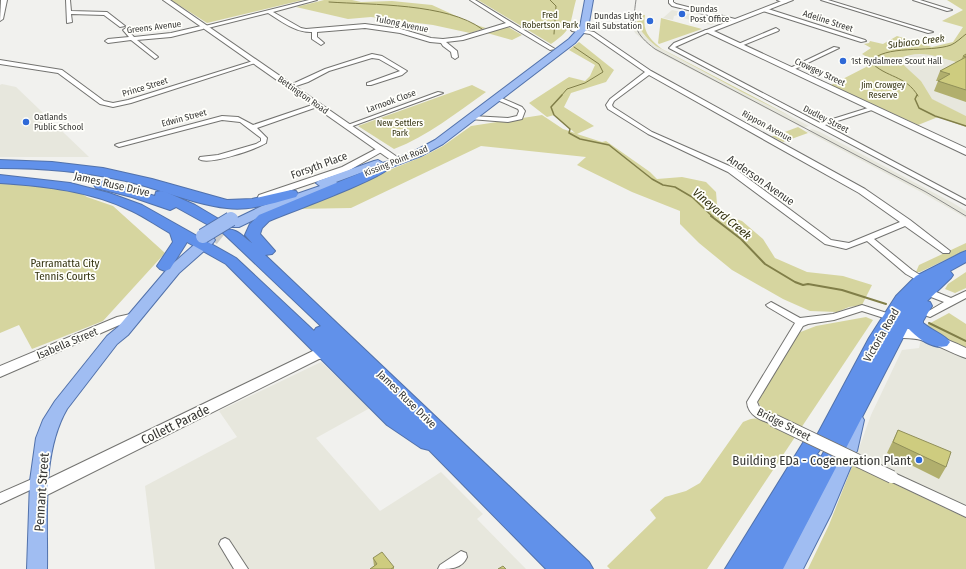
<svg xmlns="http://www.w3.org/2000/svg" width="966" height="569" font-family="'Fira Sans Condensed',sans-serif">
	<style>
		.built { fill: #e7e7dd }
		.green { fill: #d6d59f }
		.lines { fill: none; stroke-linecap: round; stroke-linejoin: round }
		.stream-far2 { stroke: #807e48; stroke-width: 1 }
		.stream-far1 { stroke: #807e48; stroke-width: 1.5 }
		.stream { stroke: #807e48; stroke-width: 2 }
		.highway-tunnel { stroke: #ccccc9; stroke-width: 16; stroke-dasharray: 16 8; stroke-linecap: butt }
		.street-casing { stroke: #737370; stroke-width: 2 }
		.secondary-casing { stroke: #737370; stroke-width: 2 }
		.primary-casing { stroke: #5272ab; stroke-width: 2 }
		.highway-casing { stroke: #5272ab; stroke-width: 2 }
		.street { fill: #fff; fill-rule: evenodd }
		.secondary { fill: #fff; fill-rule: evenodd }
		.primary { fill: #a0bdf2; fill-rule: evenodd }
		.highway { fill: #6191ea; fill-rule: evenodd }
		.tram { stroke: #8b8b89; stroke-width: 1 }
		.street-bridge-casing { stroke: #737370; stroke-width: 14; stroke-linecap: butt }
		.primary-bridge-casing { stroke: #5272ab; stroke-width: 16; stroke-linecap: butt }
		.street-bridge { stroke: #fff; stroke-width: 12 }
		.primary-bridge { stroke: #a0bdf2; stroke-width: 14 }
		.wall { fill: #b1af6d }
		.building { fill: #cecc7f; stroke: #908f59 }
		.poi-dot { fill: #2f69d7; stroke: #fffffb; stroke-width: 1.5 }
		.labels { text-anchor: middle; stroke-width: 3.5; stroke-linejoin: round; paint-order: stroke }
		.far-poi-label { font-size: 9px; fill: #373735; stroke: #fffffb; text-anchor: start }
		.far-park-label { font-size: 9px; fill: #343311; stroke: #fffffb }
		.far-street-label { font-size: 9px; fill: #373735; stroke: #fffffb }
		.far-water-label { font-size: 10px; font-style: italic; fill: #343311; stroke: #fffffb }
		.street-label { font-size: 11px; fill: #373735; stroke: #fffffb }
		.park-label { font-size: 11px; fill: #343311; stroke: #fffffb }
		.water-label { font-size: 12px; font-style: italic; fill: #343311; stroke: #fffffb }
		.near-street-label { font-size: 13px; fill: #373735; stroke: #fffffb }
		.near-poi-label { font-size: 13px; fill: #373735; stroke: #fffffb; text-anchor: end }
	</style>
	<rect width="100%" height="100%" fill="#f1f1ee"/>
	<g class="built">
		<polygon points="672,10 714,20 717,22 711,25 683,18 678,15 674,16 673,20 663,18"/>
		<polygon points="630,13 637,14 638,23 644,35 662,49 809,126 803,128 658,52 635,33 630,22"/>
		<polygon points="909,54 929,54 959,63 966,57 966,116 931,99 921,81 896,59"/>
		<polygon points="2,84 16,87 89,157 0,157 0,85"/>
		<polygon points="812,129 820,132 953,203 966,211 966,218 921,192 806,131"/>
		<polygon points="922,334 966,342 966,569 808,569 829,525 848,479 871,415 902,350 919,348"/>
		<polygon points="321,362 370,408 316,438 380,511 441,472 483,514 477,519 526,569 155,569 145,486 237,437 219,411"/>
	</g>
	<g class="green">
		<polygon points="171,0 303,0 207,23"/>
		<polygon points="324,0 352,0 361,2 392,1 432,5 476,25 486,28 470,33 433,25 371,17 348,19 296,7"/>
		<path d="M478 0H576C569 25 574 28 551 44Z"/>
		<path d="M947 0H966V57L959 63C935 56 921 49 897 59L921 81 932 99 966 116V127L938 117 918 125 831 85 868 66 863 64 867 57 862 54 871 48 864 44 869 43 870 41 883 44 897 36 932 47 953 42 963 27 942 21 963 10Z"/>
		<path d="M637 14 645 15C642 32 650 39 662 49L792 117 742 92 656 46C646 38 635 27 637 14Z"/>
		<polygon points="661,18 702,29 659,44 658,43"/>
		<polygon points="508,27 522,35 512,40 487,33"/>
		<polygon points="579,42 614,70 606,82 571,93 564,107 594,126 577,134 602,142 606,141 650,172 657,179 682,177 706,182 716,192 717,204 724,215 742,221 763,239 775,258 807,272 843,276 872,285 862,305 849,307 837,312 810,311 783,299 732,270 699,243 680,224 680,211 632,192 577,165 586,157 481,146 351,208 293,209 424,156 443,146 471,126 542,115 563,129 575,133 554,115 547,117 529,103 569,77 585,81 590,76 595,65 569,50"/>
		<path d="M472 85 486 92C456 113 428 136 394 149L358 126Z"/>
		<polygon points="798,127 808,133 783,142 771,136 774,136"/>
		<polygon points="0,184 31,185 77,191 87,197 113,206 165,253 103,321 32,349 19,325 0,333"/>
		<polygon points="966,243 966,250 920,272 916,272 919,265"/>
		<polygon points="966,272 966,288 955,293 945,289 948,284"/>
		<polygon points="949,313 966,324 966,352 923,327"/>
		<path d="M866 317 873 320 707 569H610L607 566 656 518 650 510 665 497 686 491 700 483 743 422C756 416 758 418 770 424L757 400 798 333 816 326Z"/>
		<polygon points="853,464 966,518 966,569 808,569 829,525"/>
	</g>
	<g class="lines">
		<g class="stream-far2">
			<polyline points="550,0 556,6 554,34"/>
			<path d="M329 2C372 5 447 3 482 29"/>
			<polyline points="561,96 567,89 585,83 603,72 599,64 574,47"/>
			<path d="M918 96C906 75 886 78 871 62 883 44 930 53 951 45 956 43 962 37 966 34"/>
		</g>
		<g class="stream-far1">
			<polyline points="562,95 551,107 554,115 570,129 569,133 580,139 609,145 652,179 663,185 675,187 692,197 713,217"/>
			<polyline points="917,95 915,99 919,108 935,116 966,126"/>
		</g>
		<g class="stream">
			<polyline points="711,216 741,239 765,264 795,282 803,285 808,284 842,290 886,304"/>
			<polyline points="929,323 966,341"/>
		</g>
		<polyline class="highway-tunnel" points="209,228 222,238"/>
		<defs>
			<g id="street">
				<polygon points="66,0 70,0 71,11 107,12 125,26 120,27 104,15 71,14 72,22 67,23"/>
				<path d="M309 0H317L273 12 301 28 306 29 365 24 401 29 431 38 443 39 460 37 506 23 470 0H475L555 49 550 50 510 26 463 40 446 42 457 51 458 57 455 59 452 57 451 52 443 46 441 43 430 42 400 33 365 28 317 32V37L324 43 321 45 312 39V32C296 33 281 21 268 13L208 28 205 26Z"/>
				<polygon points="669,0 673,0 673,2 676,4 739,20 736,22 672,6 669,3"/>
				<polygon points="777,0 784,0 787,2 785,3"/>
				<polygon points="821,0 828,0 933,32 928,33"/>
				<polygon points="913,0 920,0 952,10 947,11"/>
				<polygon points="765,8 865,40 866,41 861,42 763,11 762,10"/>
				<polygon points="201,26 204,28 203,29 171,37 137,40 157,56 158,57 155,59 131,40 108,43 105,41 108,39 129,37 123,30 126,28 134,37 171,33"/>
				<path d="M574 28 594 32 651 71 865 189 910 220 950 251 949 253H943L905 226 874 239 912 270 925 278 926 280 922 283 906 274 867 241 846 249 825 244 728 172 648 134 608 109 606 105 610 99 645 72 590 34 572 31 571 30ZM649 75 859 193 900 222 849 243 831 240 734 168 652 132 613 107 612 105 614 101Z"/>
				<polygon points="776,28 779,30 778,31 741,46 736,45"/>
				<polygon points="706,30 711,31 675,47 820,123 871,107 875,107 875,109 825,125 966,200 966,205 669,48 674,43"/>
				<polygon points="834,47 839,48 793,70 788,69"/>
				<polygon points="372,54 382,56 407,71 402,75 371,85 367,85 367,83 400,71 379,59 372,58 329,71 308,82 293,87 288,86 325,69"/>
				<polygon points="0,60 62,70 104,101 113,103 128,100 253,61 258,62 131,103 113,107 100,104 58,73 0,64"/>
				<polygon points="438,92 443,93 350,127 346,127 345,126"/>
				<polygon points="497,96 522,107 525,111 522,119 508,122 470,119 470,117 472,116 508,118 517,116 519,111 518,109 495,99 494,98"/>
				<path d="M318 103 320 104V106L257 128 267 138 266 143C256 149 208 166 199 159L200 157 218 155 256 144 261 141V138L240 122 222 120 119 147 115 145 117 144 222 116 238 117 253 125Z"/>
				<polygon points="378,148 381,148 385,150 348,171 265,199 259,199 258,197 259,195 342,167"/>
				<polygon points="925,290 936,292 951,298 966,291 966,298 930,317 927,316 925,314 927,312 944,302 931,297 922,295 920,293 922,291"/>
				<path d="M771 302 800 318 833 314 862 305 893 315 895 317 890 320 862 311 834 320 808 324 803 326 757 402 760 409 777 417 778 420 777 423 773 424C762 421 748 416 747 402L795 323 768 307 766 305Z"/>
				<polygon points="892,472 966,506 966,517 888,480 886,477 888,474"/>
				<polygon points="39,476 43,478 45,481 43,484 0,504 0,493"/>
				<polygon points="225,538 229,540 248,569 234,569 219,544 221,540"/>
				<path d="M461 551 466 553 467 557C462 569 450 569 438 569L440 565Z"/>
			</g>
			<g id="secondary">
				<polygon points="1,0 7,0 3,19 0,21"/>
				<polygon points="163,0 170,0 403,161 401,163 395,163"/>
				<polygon points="784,0 793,0 714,31 966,148 966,155 704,31"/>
				<polygon points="135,313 139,314 141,317 139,320 124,323 0,377 0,366 117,317"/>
				<path d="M901 328C924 330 945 338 966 348V358C951 353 937 344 921 340 910 337 898 339 886 336L885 333 886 330Z"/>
				<polygon points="317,349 333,352 335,355 333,358 319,359 45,496 39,498 33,496 31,491 33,486"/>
			</g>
			<g id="primary">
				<polygon points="585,0 593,0 588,28 575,43 443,144 421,156 373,174 369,175 363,172 336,182 341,185 339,188 270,212 239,227 231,227 229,224 231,221 262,206 320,186 316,183 318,181 374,161 378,160 383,163 413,152 435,140 569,39 580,27"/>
				<path d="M208 236 213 237 215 240 213 243 179 273 128 335 117 344 67 409C41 454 48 518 47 569H27L30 481 36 438 43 420 55 401 107 336 118 327 169 267 203 237Z"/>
				<polygon points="855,414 861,415 864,420 857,451 853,457 854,459 831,514 803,569 782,569 813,510 836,459 840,453 839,451 846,420 849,415"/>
			</g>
			<g id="highway">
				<path d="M0 160 52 162 103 168 152 179 227 200 252 199 291 190 296 191 298 194 296 197C274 203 250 211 227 208 191 204 156 187 121 180 81 171 41 168 0 168Z"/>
				<path d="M382 164 387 165 389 168C381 179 288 213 269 221L262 228 260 234 275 251 272 254 265 255 589 562 593 569H546L429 450 421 448 387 425 226 264 187 242 170 269 165 271 160 269 157 266 173 242 170 233C157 226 145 217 132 211 91 191 45 186 0 183V175L70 183 109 193 142 205 236 258 314 331 316 328 321 326 223 233 225 230C236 227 243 237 252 243L245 235 250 224 259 215Z"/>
				<polygon points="101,181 155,196 156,192 161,191 166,192 195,205 222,221 224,224 222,227 217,228 212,227 176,207 170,210 132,197 96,188 94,185 96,182"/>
				<path d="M966 251V262L950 271 953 275 951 278 927 301 930 302 932 306 923 321V323C931 330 945 335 950 342L947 346C933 350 917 338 908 328L844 452H842L843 454 783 569H725L806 438 813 436 816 437 869 338 896 296 916 276 961 253ZM822 447 828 448H826L821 457 817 454Z"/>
			</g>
		</defs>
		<use href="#street" class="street-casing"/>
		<use href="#secondary" class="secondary-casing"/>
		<use href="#primary" class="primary-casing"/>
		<use href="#highway" class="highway-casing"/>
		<use href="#street" class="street"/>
		<use href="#secondary" class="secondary"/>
		<use href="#primary" class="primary"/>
		<use href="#highway" class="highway"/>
		<path class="tram" d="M636 0C632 25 635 34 655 49L926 192 966 216"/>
		<defs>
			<polyline id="street-bridge" points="773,420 892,477"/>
			<polyline id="primary-bridge" points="203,236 231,219"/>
		</defs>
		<use href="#street-bridge" class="street-bridge-casing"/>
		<use href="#primary-bridge" class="primary-bridge-casing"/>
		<use href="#street-bridge" class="street-bridge"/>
		<use href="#primary-bridge" class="primary-bridge"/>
	</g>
	<g class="wall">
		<polygon points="966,54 966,102 934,91 938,81 936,81 940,71 961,60 963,56"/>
		<polygon points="898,430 946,467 939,479 887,453"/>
		<polygon points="373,558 394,567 394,569 370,569 374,566"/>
	</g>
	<g class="building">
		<polygon points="966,54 966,90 938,81 950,74 940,71 966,57 963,56"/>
		<polygon points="898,430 951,452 946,467 893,442"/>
		<polygon points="382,552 394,567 391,569 370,569 377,564 373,558"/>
		<polygon points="503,566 506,569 498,569"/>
	</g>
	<g class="poi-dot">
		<circle cx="682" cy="14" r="4"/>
		<circle cx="650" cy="21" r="4"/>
		<circle cx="843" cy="61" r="4"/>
		<circle cx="26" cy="122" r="4"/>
		<circle cx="919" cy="460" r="4"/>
	</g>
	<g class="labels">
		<g class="far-poi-label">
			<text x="690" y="12">Dundas<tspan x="690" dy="10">Post Office</tspan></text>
			<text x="642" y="19" text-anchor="end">Dundas Light<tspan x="642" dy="10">Rail Substation</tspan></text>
			<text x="851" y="64">1st Rydalmere Scout Hall</text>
			<text x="34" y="120">Oatlands<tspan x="34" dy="10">Public School</tspan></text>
		</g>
		<g class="far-park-label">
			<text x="550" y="18">Fred<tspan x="550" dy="10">Robertson Park</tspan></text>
			<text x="883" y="88">Jim Crowgey<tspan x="883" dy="10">Reserve</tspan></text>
			<text x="400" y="126">New Settlers<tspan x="400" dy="10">Park</tspan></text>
		</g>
		<g class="far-street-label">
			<text transform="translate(828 21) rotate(18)" y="3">Adeline Street</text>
			<text transform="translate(402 24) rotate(12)" y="3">Tulong Avenue</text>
			<text transform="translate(154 27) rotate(-7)" y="3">Greens Avenue</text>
			<text transform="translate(820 72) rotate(25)" y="3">Crowgey Street</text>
			<text transform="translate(145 87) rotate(-17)" y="3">Prince Street</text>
			<text transform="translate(303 95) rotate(35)" y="3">Bettington Road</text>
			<text transform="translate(391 101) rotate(-20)" y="3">Larnook Close</text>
			<text transform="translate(184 118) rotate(-15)" y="3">Edwin Street</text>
			<text transform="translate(826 119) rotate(27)" y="3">Dudley Street</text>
			<text transform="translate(767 126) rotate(29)" y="3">Rippon Avenue</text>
			<text transform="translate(396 161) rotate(-22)" y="3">Kissing Point Road</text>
		</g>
		<g class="far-water-label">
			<text transform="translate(916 41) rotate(-7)" y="4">Subiaco Creek</text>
		</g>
		<g class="street-label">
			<text transform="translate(319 165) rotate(-20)" y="4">Forsyth Place</text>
			<text transform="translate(761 180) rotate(35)" y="4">Anderson Avenue</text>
			<text transform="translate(112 184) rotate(13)" y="4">James Ruse Drive</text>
			<text transform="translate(881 335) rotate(-60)" y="4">Victoria Road</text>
			<text transform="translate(67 343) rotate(-23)" y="4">Isabella Street</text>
			<text transform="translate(407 399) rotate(44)" y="4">James Ruse Drive</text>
			<text transform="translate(784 424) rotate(27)" y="4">Bridge Street</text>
		</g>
		<g class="park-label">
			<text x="65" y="267">Parramatta City<tspan x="65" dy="13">Tennis Courts</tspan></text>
		</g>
		<g class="water-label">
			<text transform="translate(722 214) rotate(40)" y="4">Vineyard Creek</text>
		</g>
		<g class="near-street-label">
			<text transform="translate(175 424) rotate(-26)" y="5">Collett Parade</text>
			<text transform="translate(41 492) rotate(-86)" y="5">Pennant Street</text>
		</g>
		<g class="near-poi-label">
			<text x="911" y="465">Building EDa - Cogeneration Plant</text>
		</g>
	</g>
</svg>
